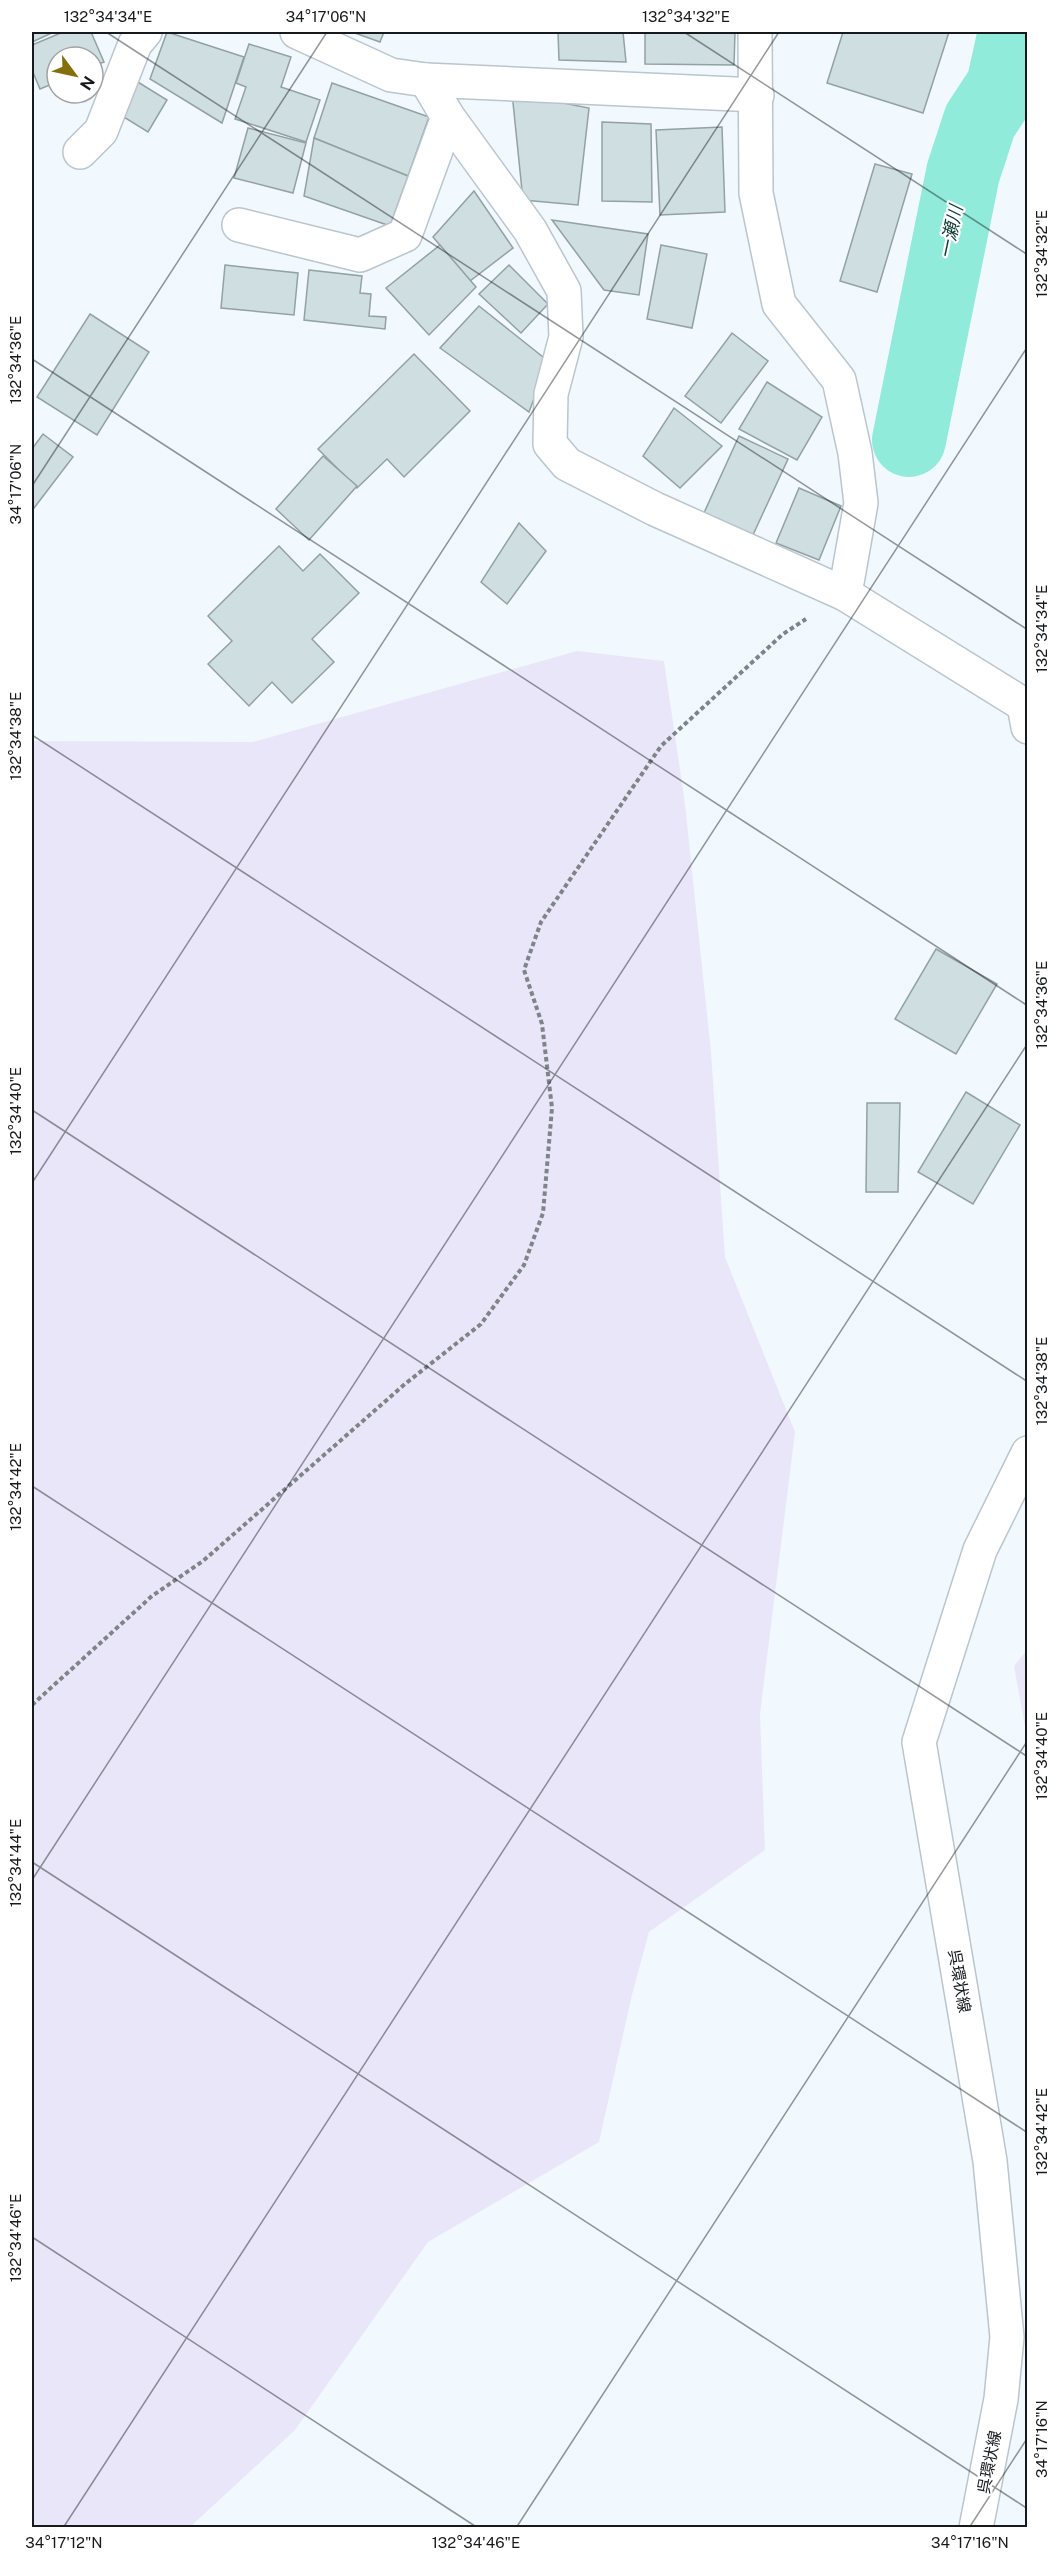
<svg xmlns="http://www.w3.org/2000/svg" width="1059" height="2559" font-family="'Public Sans','Noto Sans JP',sans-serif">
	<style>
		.green { fill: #eae6f9 }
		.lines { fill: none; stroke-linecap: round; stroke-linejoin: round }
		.river { stroke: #90ebda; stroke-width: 74 }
		.building { fill: #cfdee1; stroke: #92a1a3; stroke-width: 1.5 }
		.street-casing { stroke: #bac5ce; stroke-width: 36 }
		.primary-casing { stroke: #bac5ce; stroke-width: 36 }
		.path { stroke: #7e8487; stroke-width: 4; stroke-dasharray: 4.5 3; stroke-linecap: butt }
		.street { stroke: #fff; stroke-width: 33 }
		.primary { stroke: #fff; stroke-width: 33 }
		.ticks { fill: none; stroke: #161a1d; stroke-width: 1.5; stroke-opacity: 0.45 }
		.labels { text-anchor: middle; stroke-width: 4.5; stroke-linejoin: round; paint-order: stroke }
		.street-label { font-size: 16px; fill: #161a1d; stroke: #fff }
		.water-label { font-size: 18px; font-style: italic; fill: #0d3932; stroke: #fff }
		.neatline { fill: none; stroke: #161a1d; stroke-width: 2 }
		.ticks-label { font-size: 15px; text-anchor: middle; fill: #161a1d }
	</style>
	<rect width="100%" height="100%" fill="#f1f9fe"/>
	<g class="green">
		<polygon points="577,651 664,661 685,804 711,1052 725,1257 795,1432 760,1714 765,1850 649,1932 632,1995 599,2142 428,2242 295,2430 190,2527 32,2527 32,741 253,742"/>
		<polygon points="1027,1650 1027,1738 1014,1666"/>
	</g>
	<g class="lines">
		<polyline class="river" points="909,440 963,173 980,121 1003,86 1015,32"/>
	</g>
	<g class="building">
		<polygon points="32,32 54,32 32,42"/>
		<polygon points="63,32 91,32 104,62 93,66 93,57 57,57 57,82 40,89 32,70 32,45"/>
		<polygon points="167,32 244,57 222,123 150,79"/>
		<polygon points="352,32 384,32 380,42"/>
		<polygon points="558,32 623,32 626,62 559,60"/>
		<polygon points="645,32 735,32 734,65 645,64"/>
		<polygon points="843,32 949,32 923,113 827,83"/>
		<polygon points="249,44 291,57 281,87 320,100 306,142 235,119 246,87 236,83"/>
		<polygon points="133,79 167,100 148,132 114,111"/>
		<polygon points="332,83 429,117 408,176 314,138"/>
		<polygon points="512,93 589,108 578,205 523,200"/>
		<polygon points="602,122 651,124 652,202 602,201"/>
		<polygon points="722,127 725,212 660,215 656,130"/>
		<polygon points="248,128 306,143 293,193 234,178"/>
		<polygon points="314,138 408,176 390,226 304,196"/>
		<polygon points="875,164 912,174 877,292 840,281"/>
		<polygon points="474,191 513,248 470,281 433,237"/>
		<polygon points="552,220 648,234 639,295 604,290"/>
		<polygon points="440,245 476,287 429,335 386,288"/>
		<polygon points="661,245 707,254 692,328 647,319"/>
		<polygon points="225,265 298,273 294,315 221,308"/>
		<polygon points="509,265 548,304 521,333 479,294"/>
		<polygon points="309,270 362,276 360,293 371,294 369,316 386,317 385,329 304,320"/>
		<polygon points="479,306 548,361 529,412 440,348"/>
		<polygon points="90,314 149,352 97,435 37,397"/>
		<polygon points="732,333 768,361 721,423 685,396"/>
		<polygon points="414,354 470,411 404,477 387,459 357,488 318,449"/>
		<polygon points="767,382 822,417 797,460 739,429"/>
		<polygon points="674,408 722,446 680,488 643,456"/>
		<polygon points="43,434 73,457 34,508 32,506 32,449"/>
		<polygon points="739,436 788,459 752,537 703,515"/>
		<polygon points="323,456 357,486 309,540 276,509"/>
		<polygon points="799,488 841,506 819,560 776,543"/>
		<polygon points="519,523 546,551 507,604 481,582"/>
		<polygon points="279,546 303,571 320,554 359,593 312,639 334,662 292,703 272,682 249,706 208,664 232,641 208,616"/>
		<polygon points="936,949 997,984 956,1054 895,1019"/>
		<polygon points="966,1092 1020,1125 973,1204 918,1172"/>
		<polygon points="867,1103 900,1103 898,1192 866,1192"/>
	</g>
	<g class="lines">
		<defs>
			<g id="street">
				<polyline points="297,32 391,75 426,80 757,95"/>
				<polyline points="755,32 756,193 779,304 839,380 855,453 861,503 845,594"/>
				<polyline points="426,80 448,117 530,230 564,291 566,337 551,394 550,444 567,464 655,509 845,594 1024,705 1028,727"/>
				<polyline points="80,152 101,131 135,44 145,32"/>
				<polyline points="239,225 360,255 405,235 448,117"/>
			</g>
			<polyline id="primary" points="976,2528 1001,2399 1007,2337 990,2161 919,1742 980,1550 1028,1453"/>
		</defs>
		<use href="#street" class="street-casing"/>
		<use href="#primary" class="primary-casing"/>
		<polyline class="path" points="32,1705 152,1596 203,1561 405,1384 481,1324 524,1265 543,1213 552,1108 542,1024 524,970 541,922 661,746 783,634 806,619"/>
		<use href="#street" class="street"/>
		<use href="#primary" class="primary"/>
	</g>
	<path class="ticks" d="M106 32 1028 630M684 32 1028 255M32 359 1028 1006M32 486 327 32M32 735 1028 1382M32 1110 1028 1757M32 1183 779 32M32 1486 1028 2133M32 1862 1028 2509M32 1880 1028 346M32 2237 478 2528M63 2528 1028 1043M516 2528 1028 1740M969 2528 1028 2437"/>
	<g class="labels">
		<g class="street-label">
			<text transform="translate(960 1981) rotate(80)" y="6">呉環状線</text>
			<text transform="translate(989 2462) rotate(-79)" y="6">呉環状線</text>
		</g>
		<g class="water-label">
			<text transform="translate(951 232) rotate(-78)" y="6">一瀬川</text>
		</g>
	</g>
	<rect width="1059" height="2559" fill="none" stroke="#ffffff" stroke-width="66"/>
	<g transform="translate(75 75) rotate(123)"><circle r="28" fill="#ffffff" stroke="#a2a3a5" stroke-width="1.5"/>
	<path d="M0-4.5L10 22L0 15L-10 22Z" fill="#856e0c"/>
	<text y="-9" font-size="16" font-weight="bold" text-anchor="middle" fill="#161a1d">N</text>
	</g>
	<rect x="33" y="33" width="993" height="2493" class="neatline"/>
	<g class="ticks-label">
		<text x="108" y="22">132°34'34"E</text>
		<text x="326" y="22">34°17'06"N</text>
		<text x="686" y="22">132°34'32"E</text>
		<text transform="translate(1042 254) rotate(-90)" y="5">132°34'32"E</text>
		<text transform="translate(16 360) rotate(-90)" y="5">132°34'36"E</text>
		<text transform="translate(16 484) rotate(-90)" y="5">34°17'06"N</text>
		<text transform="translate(1042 629) rotate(-90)" y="5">132°34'34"E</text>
		<text transform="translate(16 736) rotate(-90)" y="5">132°34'38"E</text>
		<text transform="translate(1042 1005) rotate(-90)" y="5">132°34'36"E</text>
		<text transform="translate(16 1111) rotate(-90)" y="5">132°34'40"E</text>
		<text transform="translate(1042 1381) rotate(-90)" y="5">132°34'38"E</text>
		<text transform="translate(16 1487) rotate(-90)" y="5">132°34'42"E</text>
		<text transform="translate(1042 1756) rotate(-90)" y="5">132°34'40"E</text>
		<text transform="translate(16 1863) rotate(-90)" y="5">132°34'44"E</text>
		<text transform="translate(1042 2132) rotate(-90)" y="5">132°34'42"E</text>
		<text transform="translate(16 2238) rotate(-90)" y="5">132°34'46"E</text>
		<text transform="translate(1042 2439) rotate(-90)" y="5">34°17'16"N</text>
		<text x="64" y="2548">34°17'12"N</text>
		<text x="476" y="2548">132°34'46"E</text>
		<text x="970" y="2548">34°17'16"N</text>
	</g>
</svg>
